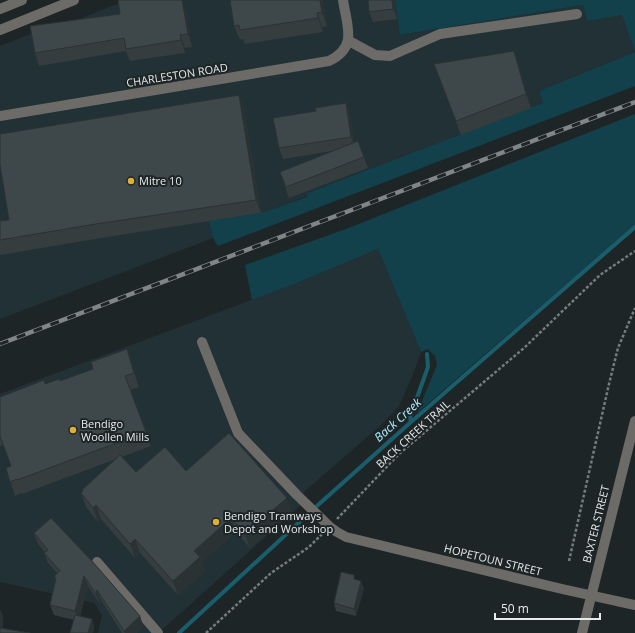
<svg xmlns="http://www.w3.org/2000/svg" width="635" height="633" font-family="'Open Sans',sans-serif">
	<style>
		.built { fill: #223135 }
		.green { fill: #13414b }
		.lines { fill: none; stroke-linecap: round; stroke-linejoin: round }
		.stream { stroke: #1a5d6b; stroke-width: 4 }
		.path { stroke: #757c7d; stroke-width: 2.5; stroke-dasharray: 3 2; stroke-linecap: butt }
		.minor { stroke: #6d6b68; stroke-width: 10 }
		.rail-casing { stroke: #808688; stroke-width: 4.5 }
		.rail { stroke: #1e2527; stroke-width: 3; stroke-dasharray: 9; stroke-linecap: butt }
		.wall { fill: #353d3f }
		.shaded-wall { fill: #2b3233 }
		.building { fill: #3e4749; stroke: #2b3233 }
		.poi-dot { fill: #deb133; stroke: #1e2527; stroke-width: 1.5 }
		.labels { text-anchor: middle; stroke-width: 4; stroke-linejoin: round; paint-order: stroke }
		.street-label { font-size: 11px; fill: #e5eaeb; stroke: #1e2527 }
		.poi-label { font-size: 11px; fill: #e5eaeb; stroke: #1e2527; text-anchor: start }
		.water-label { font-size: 12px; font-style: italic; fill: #abedfd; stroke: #1e2527 }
	</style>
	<rect width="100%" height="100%" fill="#1e2527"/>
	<g class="built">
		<polygon points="127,0 395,0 401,35 583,5 587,21 622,15 635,52 539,91 543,103 307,193 308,196 261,213 209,221 213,238 0,319 0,46 41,30 64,25"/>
		<polygon points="378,249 421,352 412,377 399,406 382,424 296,499 301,505 164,628 158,633 98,633 102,615 94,603 0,582 0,394 297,283"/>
	</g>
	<g class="green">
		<polygon points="395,0 635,0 635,86 218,246 213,238 209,221 261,213 307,197 307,193 543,103 539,91 635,52 622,15 587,21 583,5 400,35"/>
		<polygon points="635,114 635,225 417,413 437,365 435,356 428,349 421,352 378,249 297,283 252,300 245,265 346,229"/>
	</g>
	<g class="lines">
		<g class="stream">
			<polyline points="411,422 410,417 428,367 427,354"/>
			<polyline points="179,633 318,505 411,422 635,227"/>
		</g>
		<g class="path">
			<polyline points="337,519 399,454 524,348 600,275 635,251"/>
			<polyline points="569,561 609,384 618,348 635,308"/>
			<polyline points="206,633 271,573 309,547 322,534"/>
		</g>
		<g class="minor">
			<polyline points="0,9 22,0"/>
			<polyline points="0,30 74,0"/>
			<polyline points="349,41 375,55 390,56 440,34 577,14"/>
			<path d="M0 116 329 61C358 47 347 27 343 0"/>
			<polyline points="202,342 238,433 297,495 330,527 337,532 346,537 562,589 635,605"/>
			<polyline points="97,562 158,633"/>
			<polyline points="582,633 635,421"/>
		</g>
		<defs>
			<polyline id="rail" points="0,344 635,102"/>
		</defs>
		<use href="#rail" class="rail-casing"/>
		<use href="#rail" class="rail"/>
	</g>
	<g class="wall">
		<polygon points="230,0 323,0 327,26 322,27 323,32 245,44 243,39 240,40 234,26"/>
		<polygon points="368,0 394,0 397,19 373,22 369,12"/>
		<polygon points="186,10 192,47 185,48 185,53 130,61 126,51 39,66 35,53"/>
		<polygon points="434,64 519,65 531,108 461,135"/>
		<polygon points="346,103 350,114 354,143 358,141 368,168 289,198 280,172 332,151 283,159 279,148"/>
		<polygon points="244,109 261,213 101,238 0,255 0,221 9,220"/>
		<polygon points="132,363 139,387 130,390 151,446 122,457 136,472 186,471 292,512 250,548 236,532 202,562 205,571 178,595 140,553 135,558 101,519 98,522 86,507 81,493 83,491 82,490 116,459 22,494 22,493 15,496 6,468 11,466 3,445 0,446 0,397 45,384 60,381"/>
		<polygon points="34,533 140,616 143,626 136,633 122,633 101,600 100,604 88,586 80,616 92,619 94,627 93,633 70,633 74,620 54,615 50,605 56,580 54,576 57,573 48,563 44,553 45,552 38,544"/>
		<polygon points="356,580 364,588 356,616 336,611 334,603"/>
	</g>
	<g class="shaded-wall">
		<polygon points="182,0 186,10 192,47 188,34"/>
		<polygon points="320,0 323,0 327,26 322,12"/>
		<polygon points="392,0 394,0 397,19 393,9"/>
		<polygon points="317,13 322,27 323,32 318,18"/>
		<polygon points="180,35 185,48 185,53 181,40"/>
		<polygon points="514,51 519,65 531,108 526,94"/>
		<polygon points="239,95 244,109 261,213 256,200"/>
		<polygon points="346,103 350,114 355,148 351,137"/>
		<polygon points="127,349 132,363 139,387 134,373"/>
		<polygon points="287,498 292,512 250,548 245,534"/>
		<polygon points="96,505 101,519 98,522 93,508"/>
		<polygon points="231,518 236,532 202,562 205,571 178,595 173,581 194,551"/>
		<polygon points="135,539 140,553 135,558 130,544"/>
		<polygon points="84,576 88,586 79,621 75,611"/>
		<polygon points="361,581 364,588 356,616 354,609"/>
		<polygon points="97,590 101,600 100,604 96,594"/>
		<polygon points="0,609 3,616 3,633 0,628"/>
		<polygon points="140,616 143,626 136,633 125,633 124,631"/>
		<polygon points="92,619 94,627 93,633 88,633"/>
	</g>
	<g class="building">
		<polygon points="118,0 182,0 188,34 180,35 181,40 126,49 124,38 35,53 30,26 120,14"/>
		<polygon points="230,0 320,0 322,12 317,13 318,18 240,30 239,25 234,26"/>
		<polygon points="368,0 392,0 393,9 369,12"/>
		<polygon points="514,51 526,94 456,121 434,64"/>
		<polygon points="239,95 256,200 96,224 0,240 0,221 9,220 0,165 0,134"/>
		<polygon points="346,103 351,137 279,148 273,118 316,111 315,108"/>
		<polygon points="358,141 364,157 286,187 280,172"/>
		<polygon points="127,349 134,373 125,376 146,432 17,480 17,479 10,482 6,468 11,466 0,436 0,397 44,380 45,384 59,379 60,381 93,369 91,362"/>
		<polygon points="229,433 287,498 245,534 231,518 194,551 200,557 173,581 135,539 130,544 96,505 93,508 81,493 83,491 82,490 120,455 136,472 165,447 186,471"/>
		<polygon points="51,518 91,560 140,616 124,631 97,590 96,594 84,576 75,611 50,605 56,578 54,576 60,571 44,553 48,550 34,533"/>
		<polygon points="341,572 354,575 354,579 361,581 354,609 334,603"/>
		<polygon points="75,615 92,619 88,633 70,633"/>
		<polygon points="0,628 30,633 0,633"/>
	</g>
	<g class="poi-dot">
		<circle cx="131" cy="181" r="4"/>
		<circle cx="73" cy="430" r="4"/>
		<circle cx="216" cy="522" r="4"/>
	</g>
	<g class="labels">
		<g class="street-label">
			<text transform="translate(177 75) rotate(-9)" y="4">CHARLESTON ROAD</text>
			<text transform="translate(413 434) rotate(-42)" y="4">BACK CREEK TRAIL</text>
			<text transform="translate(596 524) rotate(-76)" y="4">BAXTER STREET</text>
			<text transform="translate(493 560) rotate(14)" y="4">HOPETOUN STREET</text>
		</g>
		<g class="poi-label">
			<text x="139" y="185">Mitre 10</text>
			<text x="81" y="428">Bendigo<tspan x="81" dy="13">Woollen Mills</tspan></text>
			<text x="224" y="520">Bendigo Tramways<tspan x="224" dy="13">Depot and Workshop</tspan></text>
		</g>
		<g class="water-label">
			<text transform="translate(398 420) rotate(-42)" y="4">Back Creek</text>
		</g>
	</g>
	<path d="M495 613v6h105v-6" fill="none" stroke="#e5eaeb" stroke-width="2"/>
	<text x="501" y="613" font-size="12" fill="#e5eaeb" stroke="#1e2527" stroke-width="3" paint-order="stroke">50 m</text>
</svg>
